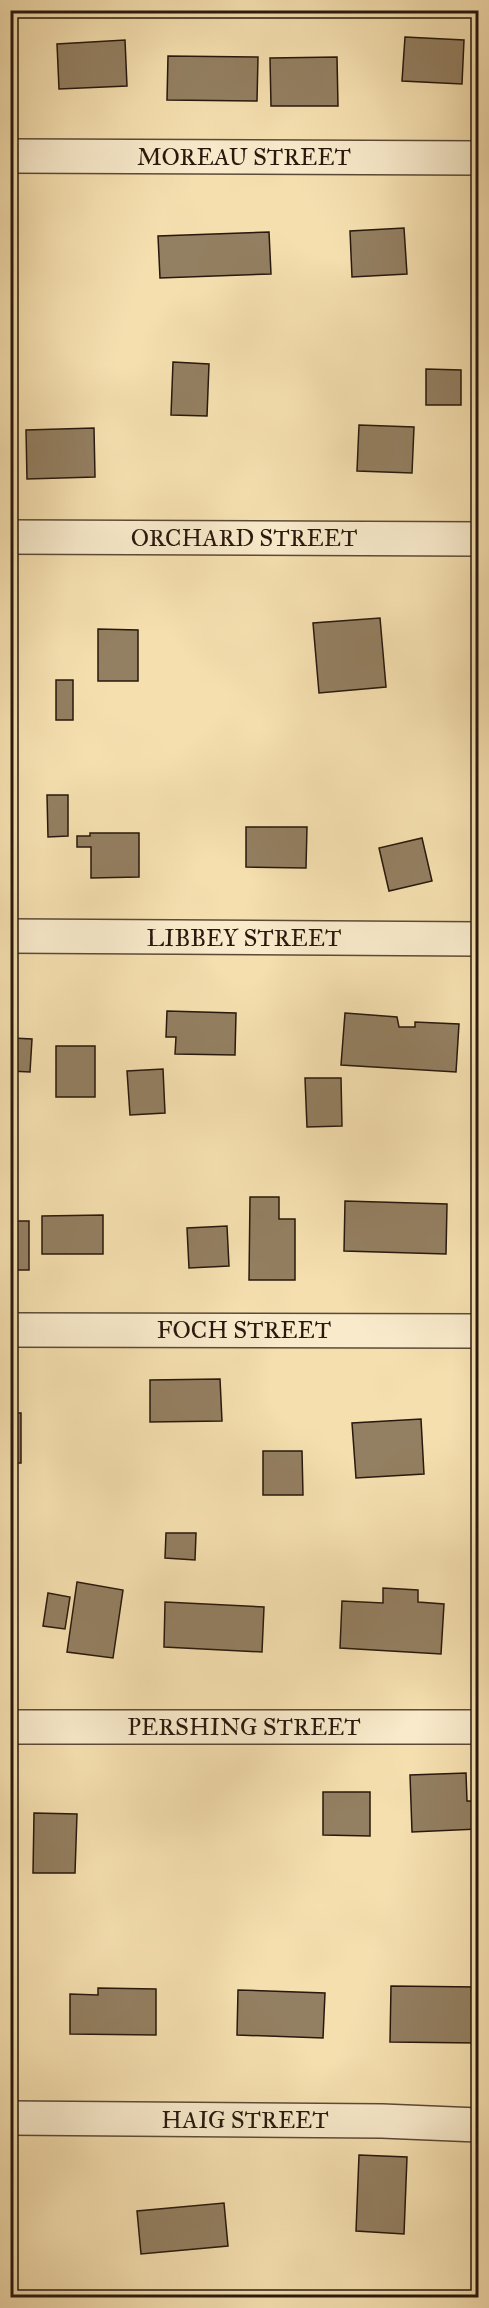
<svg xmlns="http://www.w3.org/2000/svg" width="489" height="2308" font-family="'IM FELL Great Primer',serif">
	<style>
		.building { fill: #937f61; stroke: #28180d; stroke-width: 1.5 }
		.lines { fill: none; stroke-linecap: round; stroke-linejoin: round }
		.minor-casing { stroke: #5b4a36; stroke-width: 36 }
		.minor { stroke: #f8eacb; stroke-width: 33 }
		.labels { text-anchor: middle; stroke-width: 5; stroke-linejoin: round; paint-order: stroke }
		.street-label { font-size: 24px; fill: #28180d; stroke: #f8eacb }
	</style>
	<rect width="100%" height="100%" fill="#f5dfaf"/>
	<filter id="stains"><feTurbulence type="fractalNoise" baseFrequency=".00333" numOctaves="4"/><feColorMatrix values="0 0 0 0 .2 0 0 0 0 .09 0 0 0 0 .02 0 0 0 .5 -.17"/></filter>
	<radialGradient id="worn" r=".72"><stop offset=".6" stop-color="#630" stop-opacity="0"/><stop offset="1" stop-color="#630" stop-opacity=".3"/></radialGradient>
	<g class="building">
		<polygon points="405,37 464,40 462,84 402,81"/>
		<polygon points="125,40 127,86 59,89 57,44"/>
		<polygon points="168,56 258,57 257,101 167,100"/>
		<polygon points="337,57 338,106 271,106 270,58"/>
		<polygon points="404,228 407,274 352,277 350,231"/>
		<polygon points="269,232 271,274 160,278 158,236"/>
		<polygon points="173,362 209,364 207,416 171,415"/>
		<polygon points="426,369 461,370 461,405 426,405"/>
		<polygon points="359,425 414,427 412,473 357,471"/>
		<polygon points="94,428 95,477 27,479 26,430"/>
		<polygon points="380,618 386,687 319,693 313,623"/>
		<polygon points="98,629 138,630 138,681 98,681"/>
		<rect x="56" y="680" width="17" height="40"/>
		<polygon points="47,795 68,795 68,836 48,837"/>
		<polygon points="246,827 307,827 306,868 246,867"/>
		<polygon points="10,829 16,829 15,879 10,879"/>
		<polygon points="90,833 139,833 139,877 91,878 91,847 77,847 77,836 90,836"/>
		<polygon points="422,838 432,881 389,891 379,848"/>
		<polygon points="167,1011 236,1013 235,1055 175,1054 176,1037 166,1037"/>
		<polygon points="345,1013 397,1017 399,1027 415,1027 415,1022 459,1024 456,1072 341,1065"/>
		<polygon points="10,1016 14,1016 13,1038 32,1039 30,1072 10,1071"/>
		<rect x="56" y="1046" width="39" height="51"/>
		<polygon points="163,1069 165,1113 130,1115 127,1071"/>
		<polygon points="305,1078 341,1078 342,1126 307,1127"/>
		<polygon points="250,1197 279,1197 279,1219 295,1219 295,1280 249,1280"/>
		<polygon points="345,1201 447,1204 446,1254 344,1251"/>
		<polygon points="103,1215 103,1254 42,1254 42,1216"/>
		<rect x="10" y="1221" width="19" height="49"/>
		<polygon points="227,1226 229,1266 189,1268 187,1228"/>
		<polygon points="220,1379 222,1421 150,1422 150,1380"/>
		<rect x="10" y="1413" width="11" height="50"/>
		<polygon points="421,1419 424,1474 356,1478 352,1423"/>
		<polygon points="263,1451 302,1451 303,1495 263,1495"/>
		<polygon points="166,1533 196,1533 195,1560 165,1558"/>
		<polygon points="77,1582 123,1590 113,1658 67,1652"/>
		<polygon points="383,1588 418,1590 418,1602 444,1604 441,1654 340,1648 342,1601 383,1603"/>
		<polygon points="48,1593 70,1597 65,1629 43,1626"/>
		<polygon points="165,1602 264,1607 262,1652 164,1647"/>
		<polygon points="466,1773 467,1801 478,1801 478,1833 478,1829 412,1832 410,1775"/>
		<polygon points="323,1792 370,1792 370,1836 323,1835"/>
		<polygon points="34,1813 77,1814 75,1873 33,1873"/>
		<polygon points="391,1986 478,1987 478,2043 390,2042"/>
		<polygon points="98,1988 156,1989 156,2035 70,2034 70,1994 98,1995"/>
		<polygon points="238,1990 325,1993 323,2038 237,2035"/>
		<polygon points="359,2155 407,2157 404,2234 356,2231"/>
		<polygon points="224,2203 228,2246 141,2254 137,2211"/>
	</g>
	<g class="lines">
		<defs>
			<g id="minor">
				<polyline points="10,156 478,158"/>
				<polyline points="10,537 478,539"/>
				<polyline points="10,936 478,939"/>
				<polyline points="10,1330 478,1331"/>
				<polyline points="10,1727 478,1727"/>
				<polyline points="10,2118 382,2121 478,2125"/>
			</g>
		</defs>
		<use href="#minor" class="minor-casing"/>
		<use href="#minor" class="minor"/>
	</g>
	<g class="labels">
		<g class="street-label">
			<text x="244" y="165">MOREAU STREET</text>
			<text x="244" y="546">ORCHARD STREET</text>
			<text x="244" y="946">LIBBEY STREET</text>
			<text x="244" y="1338">FOCH STREET</text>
			<text x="244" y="1735">PERSHING STREET</text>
			<text x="245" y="2128">HAIG STREET</text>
		</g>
	</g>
	<rect width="489" height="2308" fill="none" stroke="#f5dfaf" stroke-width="36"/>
	<rect x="12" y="12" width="465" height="2284" fill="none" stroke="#28180d" stroke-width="3"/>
	<rect x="18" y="18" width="453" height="2272" fill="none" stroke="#28180d" stroke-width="1.5"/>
	<rect width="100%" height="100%" filter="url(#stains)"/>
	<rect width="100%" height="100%" fill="url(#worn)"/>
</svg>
